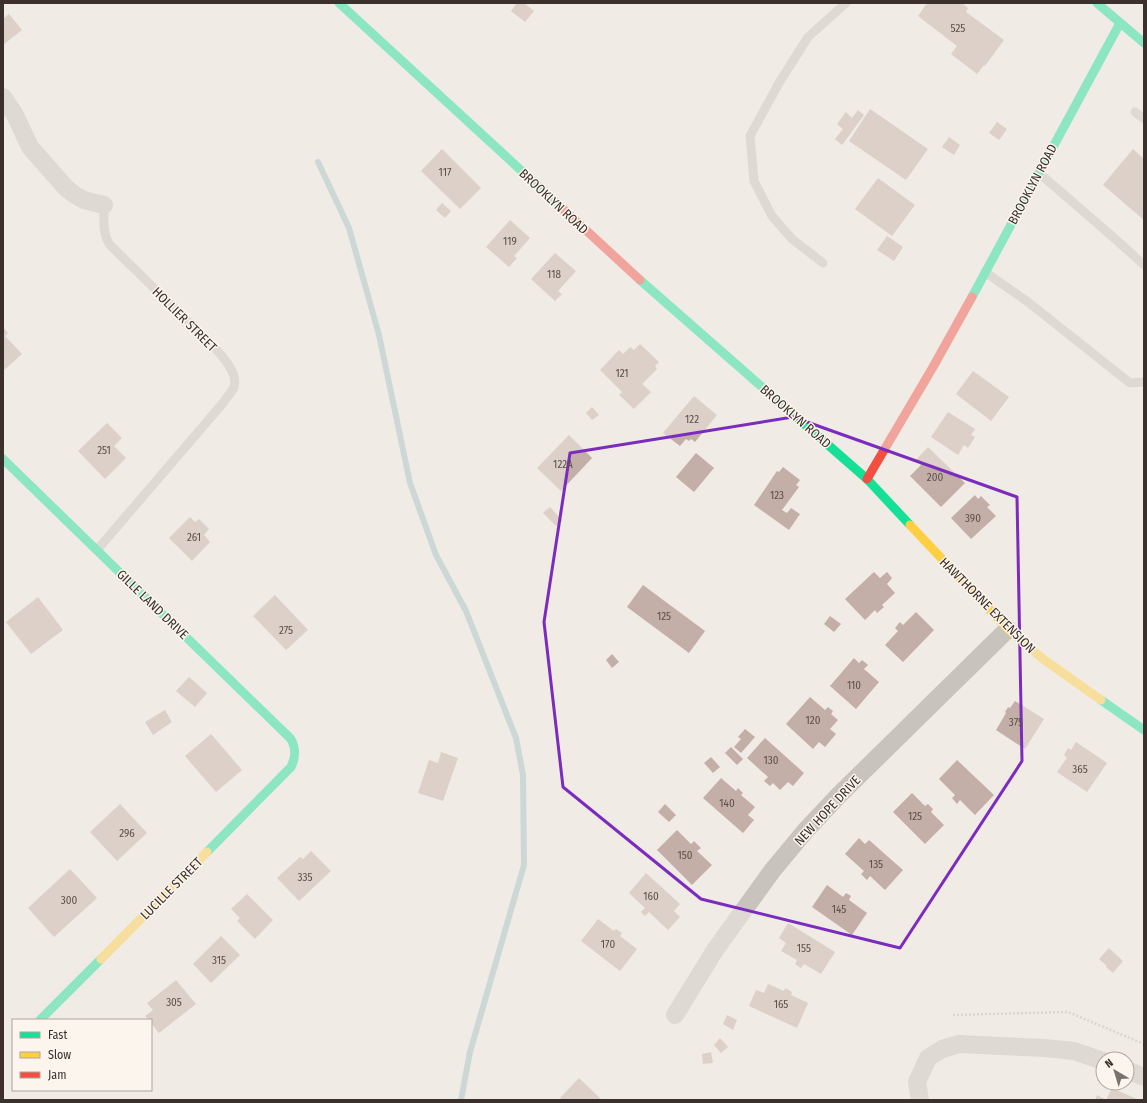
<svg xmlns="http://www.w3.org/2000/svg" width="1147" height="1103" font-family="'Fira Sans Condensed',sans-serif">
	<style>
		.lines { fill: none; stroke-linecap: round; stroke-linejoin: round }
		.stream { stroke: #a1c2c1; stroke-width: 6 }
		.building { fill: #c3afa7 }
		.path { stroke: #c2bbb6; stroke-width: 2.5; stroke-dasharray: 2 2; stroke-linecap: butt }
		.lane { stroke: #c9c3be; stroke-width: 9 }
		.street { stroke: #c9c3be; stroke-width: 18 }
		.fast { stroke: #16e098; stroke-width: 9 }
		.slow { stroke: #ffcf43; stroke-width: 9 }
		.jam { stroke: #f24e42; stroke-width: 9 }
		.marked { fill: none; stroke: #7b2cbf; stroke-width: 3; stroke-linejoin: round }
		.labels { text-anchor: middle; stroke-width: 3; stroke-linejoin: round; paint-order: stroke }
		.number-label { font-size: 11px; fill: #5d504a }
		.street-label { font-size: 13px; fill: #3b302b; stroke: #fbf5ee }
	</style>
	<rect width="100%" height="100%" fill="#f0ebe5"/>
	<g class="lines">
		<polyline class="stream" points="318,162 349,228 379,335 410,483 436,555 466,611 516,738 523,775 524,865 470,1052 461,1100"/>
	</g>
	<g class="building">
		<polygon points="517,3 524,3 534,11 525,22 511,11"/>
		<polygon points="927,3 953,3 954,4 955,3 962,3 968,8 966,12 1004,40 985,66 984,65 977,74 951,54 957,46 918,16"/>
		<polygon points="9,14 22,30 4,44 3,43 3,19"/>
		<polygon points="870,109 928,149 906,180 849,141"/>
		<polygon points="858,110 864,115 842,145 835,139 843,129 837,124 846,112 852,118"/>
		<polygon points="997,122 1007,129 999,140 989,133"/>
		<polygon points="949,137 960,145 954,155 942,147"/>
		<polygon points="442,149 481,188 460,209 421,171"/>
		<polygon points="1133,149 1144,159 1144,220 1103,185"/>
		<polygon points="878,178 915,205 892,236 855,209"/>
		<polygon points="442,203 451,211 445,218 436,210"/>
		<polygon points="510,220 530,238 514,256 517,258 509,267 486,247"/>
		<polygon points="887,236 903,247 894,261 877,250"/>
		<polygon points="555,253 576,271 558,291 562,294 555,301 531,279"/>
		<polygon points="3,327 8,333 5,336 22,354 3,371"/>
		<polygon points="640,344 659,362 655,366 657,369 642,384 651,392 634,409 619,395 622,392 600,370 619,350 623,354 630,347 634,350"/>
		<polygon points="973,371 1009,397 991,421 956,394"/>
		<polygon points="694,396 717,415 695,442 691,439 689,441 686,439 680,446 663,433"/>
		<polygon points="592,407 599,415 592,420 586,413"/>
		<polygon points="948,412 975,429 971,435 975,437 968,448 964,445 958,455 931,437"/>
		<polygon points="107,423 122,438 114,446 126,458 105,479 78,451"/>
		<polygon points="569,435 592,458 561,491 537,468"/>
		<polygon points="928,447 965,483 941,507 910,476 921,465 916,460"/>
		<polygon points="696,453 714,468 694,492 676,477"/>
		<polygon points="783,467 800,480 796,485 799,487 782,510 787,513 791,508 800,514 789,530 754,505 777,471 779,472"/>
		<polygon points="975,495 978,499 981,496 990,505 987,507 996,516 971,539 951,518"/>
		<polygon points="550,507 562,520 556,526 543,513"/>
		<polygon points="190,517 195,522 199,519 209,529 204,535 210,542 192,561 169,538"/>
		<polygon points="874,572 880,578 887,572 892,578 887,584 895,593 882,605 884,607 877,613 875,610 865,620 845,599"/>
		<polygon points="643,585 705,631 689,653 627,607"/>
		<polygon points="275,595 308,630 286,650 253,616"/>
		<polygon points="38,597 63,630 31,654 6,622"/>
		<polygon points="916,612 934,630 903,662 885,645 898,631 895,628 900,622 903,625"/>
		<polygon points="830,616 841,624 834,632 824,624"/>
		<polygon points="612,654 619,662 612,668 606,660"/>
		<polygon points="854,658 859,663 862,660 867,664 868,665 864,669 879,682 856,709 830,686"/>
		<polygon points="189,677 207,693 195,707 176,691"/>
		<polygon points="810,697 825,710 828,707 833,711 831,714 838,720 830,729 836,734 825,747 819,742 813,749 786,724"/>
		<polygon points="1015,701 1044,719 1025,749 996,730 1006,713 1005,712 1008,707 1010,708"/>
		<polygon points="165,710 172,722 153,735 145,722"/>
		<polygon points="745,729 755,737 741,753 734,747 741,739 738,737"/>
		<polygon points="211,734 242,770 216,792 185,756"/>
		<polygon points="765,738 804,773 793,786 788,782 780,790 773,783 770,786 764,781 768,777 747,758"/>
		<polygon points="1076,742 1107,763 1087,792 1057,772 1067,758 1064,755 1068,748 1071,750"/>
		<polygon points="731,747 743,759 737,765 725,753"/>
		<polygon points="441,752 458,758 443,801 418,793 429,760 438,763"/>
		<polygon points="711,757 720,767 713,773 704,763"/>
		<polygon points="957,760 994,795 975,815 960,800 957,804 952,798 955,795 939,779"/>
		<polygon points="721,778 736,791 738,788 743,793 741,795 755,807 748,815 754,820 743,833 703,798"/>
		<polygon points="912,793 925,806 928,804 933,809 931,812 944,825 925,844 893,812"/>
		<polygon points="120,804 147,833 117,861 90,832"/>
		<polygon points="665,804 676,815 669,822 658,812"/>
		<polygon points="677,830 691,844 694,841 701,848 697,851 712,865 692,885 657,850"/>
		<polygon points="859,838 865,844 869,840 903,870 885,890 870,876 867,880 861,874 864,871 845,854"/>
		<polygon points="311,851 331,871 299,901 277,878 300,857 303,859"/>
		<polygon points="70,869 97,898 54,937 28,908"/>
		<polygon points="646,873 680,904 674,911 680,917 668,930 649,912 645,916 641,912 645,908 629,893"/>
		<polygon points="827,885 843,897 846,893 851,896 849,900 867,913 852,935 812,907"/>
		<polygon points="247,894 273,920 255,939 237,921 240,918 231,909"/>
		<polygon points="598,919 614,931 616,929 622,933 620,936 637,949 620,971 581,941"/>
		<polygon points="788,923 835,952 821,974 804,964 801,968 795,964 797,960 781,951 786,943 779,938"/>
		<polygon points="221,936 240,955 211,983 193,964"/>
		<polygon points="1109,948 1123,961 1113,973 1106,967 1107,966 1099,959"/>
		<polygon points="176,980 196,1004 159,1033 151,1023 151,1020 149,1020 145,1016 153,1010 147,1003"/>
		<polygon points="768,984 784,991 785,988 792,992 791,995 808,1003 797,1028 749,1006 756,990 764,993"/>
		<polygon points="727,1015 737,1020 733,1030 723,1024"/>
		<polygon points="720,1038 728,1047 721,1053 714,1045"/>
		<polygon points="711,1052 713,1063 703,1064 702,1054"/>
		<polygon points="579,1078 602,1100 562,1100 560,1098"/>
		<polygon points="1112,1088 1139,1100 1095,1100 1097,1095 1106,1100"/>
	</g>
	<g class="lines">
		<polyline class="path" points="953,1015 1068,1012 1144,1044"/>
		<g class="lane">
			<polyline points="1135,112 1144,119"/>
			<polyline points="1039,173 1113,237 1144,265"/>
			<polyline points="823,263 792,239 772,216 754,181 750,136 779,83 808,37 846,3"/>
			<polyline points="985,272 1028,302 1130,383 1144,382"/>
			<path d="M97 550 223 403C226 398 232 392 234 387 238 373 223 357 214 347L110 245C102 234 104 218 104 205"/>
		</g>
		<g class="street">
			<polyline points="3,97 15,115 30,147 66,188 75,195 84,200 104,205"/>
			<polyline points="675,1015 715,950 772,871 806,830 839,795 1008,629"/>
			<polyline points="1127,1070 1144,1077"/>
			<polyline points="920,1100 917,1082 928,1058 942,1049 959,1044 1045,1048 1074,1051 1103,1061"/>
		</g>
		<g class="fast">
			<polyline points="339,3 562,208"/>
			<polyline points="1097,3 1144,43"/>
			<polyline points="640,280 867,479 910,525"/>
			<polyline points="972,297 1120,23"/>
			<path d="M3 459 291 739C296 749 296 757 291 767L207 852"/>
			<polyline points="1101,700 1144,730"/>
			<polyline points="40,1020 101,959"/>
		</g>
		<g class="slow">
			<polyline points="910,525 1008,629 1043,659 1101,700"/>
			<polyline points="101,959 207,852"/>
		</g>
		<g class="jam">
			<polyline points="562,208 640,280"/>
			<polyline points="867,479 933,367 972,297"/>
		</g>
	</g>
	<path d="M0 0H1147V1103H0ZM793 417 1017 497 1022 761 900 948 701 899 563 787 544 622 570 453Z" fill="#f0ebe5" fill-opacity=".55" fill-rule="evenodd"/>
	<path class="marked" d="M793 417 1017 497 1022 761 900 948 701 899 563 787 544 622 570 453Z"/>
	<g class="labels">
		<g class="number-label">
			<text x="958" y="32">525</text>
			<text x="445" y="176">117</text>
			<text x="510" y="245">119</text>
			<text x="554" y="278">118</text>
			<text x="622" y="377">121</text>
			<text x="692" y="423">122</text>
			<text x="104" y="454">251</text>
			<text x="563" y="468">122A</text>
			<text x="935" y="481">200</text>
			<text x="777" y="499">123</text>
			<text x="973" y="522">390</text>
			<text x="194" y="541">261</text>
			<text x="664" y="620">125</text>
			<text x="286" y="634">275</text>
			<text x="854" y="689">110</text>
			<text x="813" y="724">120</text>
			<text x="1016" y="726">375</text>
			<text x="771" y="764">130</text>
			<text x="1080" y="773">365</text>
			<text x="727" y="807">140</text>
			<text x="915" y="820">125</text>
			<text x="127" y="837">296</text>
			<text x="685" y="859">150</text>
			<text x="876" y="868">135</text>
			<text x="305" y="881">335</text>
			<text x="651" y="900">160</text>
			<text x="69" y="904">300</text>
			<text x="839" y="913">145</text>
			<text x="608" y="948">170</text>
			<text x="804" y="952">155</text>
			<text x="219" y="964">315</text>
			<text x="174" y="1006">305</text>
			<text x="781" y="1008">165</text>
		</g>
		<g class="street-label">
			<text transform="translate(1032 184) rotate(-62)" y="5">BROOKLYN ROAD</text>
			<text transform="translate(554 201) rotate(43)" y="5">BROOKLYN ROAD</text>
			<text transform="translate(185 319) rotate(45)" y="5">HOLLIER STREET</text>
			<text transform="translate(796 416) rotate(41)" y="5">BROOKLYN ROAD</text>
			<text transform="translate(153 604) rotate(44)" y="5">GILLE LAND DRIVE</text>
			<text transform="translate(988 605) rotate(45)" y="5">HAWTHORNE EXTENSION</text>
			<text transform="translate(827 810) rotate(-47)" y="5">NEW HOPE DRIVE</text>
			<text transform="translate(171 888) rotate(-45)" y="5">LUCILLE STREET</text>
		</g>
	</g>
	<rect width="1147" height="1103" fill="none" stroke="#3b302b" stroke-width="8"/>
	<rect x="12" y="1019" width="140" height="72" fill="#fbf5ee" stroke="#aea6a0"/>
	<rect x="20" y="1032" width="20" height="6" fill="#16e098" stroke="#aea6a0"/>
	<text x="48" y="1039" font-size="12" fill="#3b302b">Fast</text>
	<rect x="20" y="1052" width="20" height="6" fill="#ffcf43" stroke="#aea6a0"/>
	<text x="48" y="1059" font-size="12" fill="#3b302b">Slow</text>
	<rect x="20" y="1072" width="20" height="6" fill="#f24e42" stroke="#aea6a0"/>
	<text x="48" y="1079" font-size="12" fill="#3b302b">Jam</text>
	<g transform="translate(1115 1071) rotate(322)"><circle r="19" fill="#fbf5ee" stroke="#aea6a0"/>
	<path d="M0-3L7 15L0 10L-7 15Z" fill="#7a716c"/>
	<text y="-6" font-size="11" font-weight="bold" text-anchor="middle" fill="#3b302b">N</text>
	</g>
</svg>
